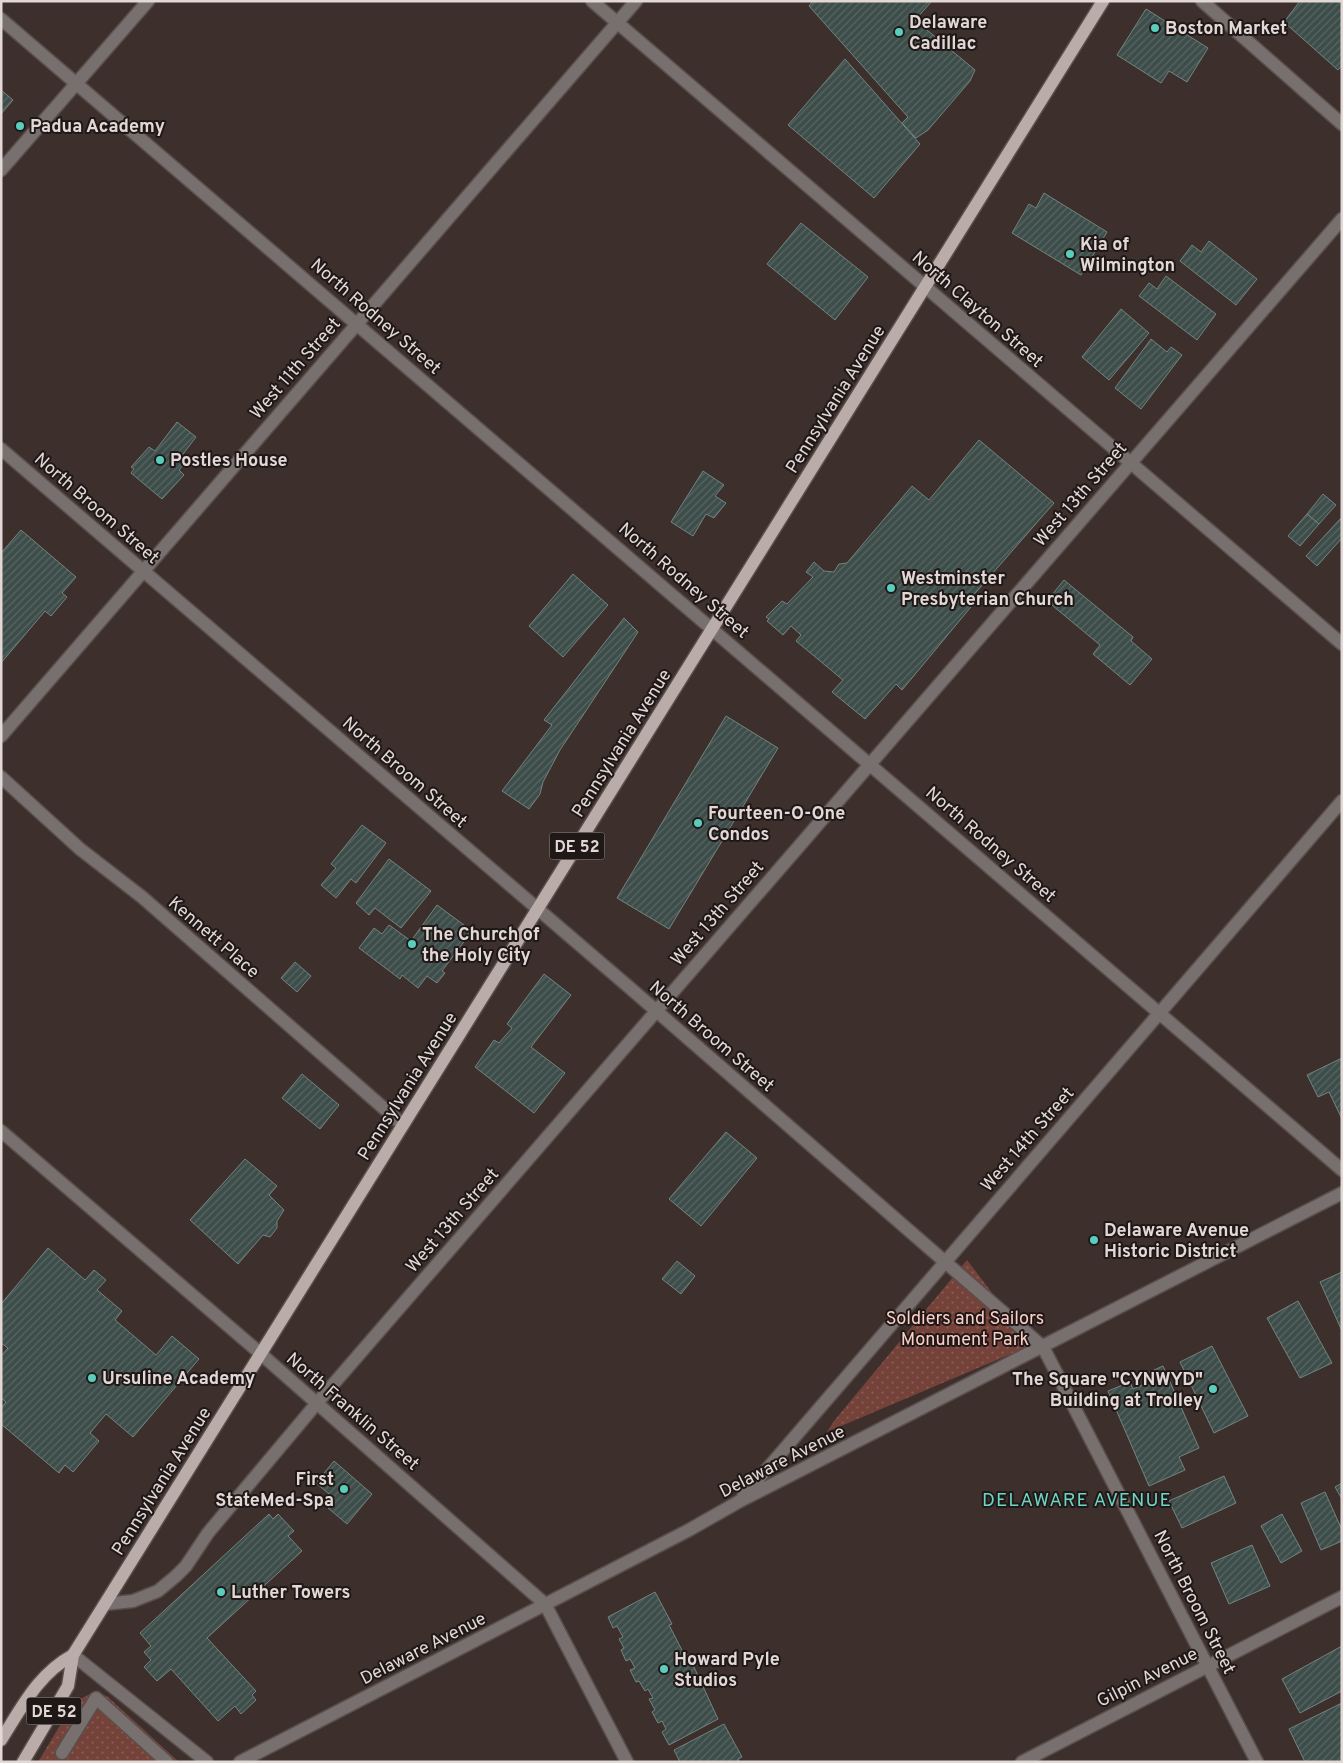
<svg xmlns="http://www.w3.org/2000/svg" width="1343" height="1763" font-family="Overpass,sans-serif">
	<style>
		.park { fill: url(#park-dots) }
		.building { fill: url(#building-hatch); stroke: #738481 }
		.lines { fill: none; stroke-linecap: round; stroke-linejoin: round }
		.minor-casing { stroke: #5a4e4b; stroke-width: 15 }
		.major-casing { stroke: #5a4e4b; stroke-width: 15 }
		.minor { stroke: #77706e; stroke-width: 12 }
		.major { stroke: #baaca9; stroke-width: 12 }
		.poi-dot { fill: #5acebd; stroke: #1f1817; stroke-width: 2 }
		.labels { text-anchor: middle; stroke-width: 4; stroke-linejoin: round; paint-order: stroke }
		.shield { fill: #1f1817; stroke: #a89f9d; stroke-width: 1 }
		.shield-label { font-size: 16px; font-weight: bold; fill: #e2d9d7 }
		.poi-label { font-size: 18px; font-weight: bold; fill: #e2d9d7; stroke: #1f1817; text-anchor: start }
		.street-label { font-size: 18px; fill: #e2d9d7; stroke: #1f1817 }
		.park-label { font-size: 18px; fill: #fccfc7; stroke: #1f1817 }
		.neighbourhood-label { font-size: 19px; letter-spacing: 1px; fill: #6dd5c5; stroke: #1f1817 }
	</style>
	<defs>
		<pattern id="park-dots" width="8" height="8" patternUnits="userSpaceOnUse" patternTransform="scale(1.25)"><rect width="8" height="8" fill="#75423a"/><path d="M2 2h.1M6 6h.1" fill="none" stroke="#885d56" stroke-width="1.8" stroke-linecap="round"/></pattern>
		<pattern id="building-hatch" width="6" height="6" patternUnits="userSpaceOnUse" patternTransform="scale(1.25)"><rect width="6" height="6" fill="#3d4d4a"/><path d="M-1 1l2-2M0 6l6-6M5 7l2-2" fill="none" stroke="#596663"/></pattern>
	</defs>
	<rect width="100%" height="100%" fill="#3c2f2c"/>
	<g class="park">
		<polygon points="967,1260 1032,1345 827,1432 834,1421"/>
		<polygon points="100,1693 108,1697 179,1762 38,1762 74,1702 90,1694"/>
	</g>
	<g class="building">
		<polygon points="813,1 932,1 915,20 975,70 970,81 928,130 916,138 902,123 908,117 809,6"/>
		<polygon points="1300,1 1342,1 1342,65 1338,70 1284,22"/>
		<polygon points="1146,9 1208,48 1187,82 1169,71 1161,83 1117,55"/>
		<polygon points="845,59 920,144 874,198 788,125"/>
		<polygon points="1,90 13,100 1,114"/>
		<polygon points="1044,193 1107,232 1081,275 1012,233 1029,204 1036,208"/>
		<polygon points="801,223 868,277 835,320 767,264"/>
		<polygon points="1209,241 1257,279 1236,305 1180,261 1192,245 1201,252"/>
		<polygon points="1166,276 1216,314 1197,340 1139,296 1149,283 1157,289"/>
		<polygon points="1121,309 1149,333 1109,380 1082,357"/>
		<polygon points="1151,339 1167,352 1171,347 1182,355 1141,409 1115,388"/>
		<polygon points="177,422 196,437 180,458 186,462 179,470 184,475 162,499 131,473 134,469 131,467 149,447 155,451"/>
		<polygon points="979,440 1054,503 971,598 975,602 902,690 896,684 865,719 832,692 843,680 796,641 801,635 791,626 783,635 767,621 769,619 766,617 782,601 787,604 813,577 806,572 814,562 824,571 834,572 839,564 847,563 912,486 929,500"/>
		<polygon points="703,471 724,485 715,496 726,503 714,518 706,514 693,536 671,522"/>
		<polygon points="1323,494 1336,505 1319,524 1307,514"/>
		<polygon points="1307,514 1319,524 1300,546 1288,536"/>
		<polygon points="1342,517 1342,538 1317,566 1306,556"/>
		<polygon points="21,530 76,577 62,593 67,597 51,616 45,611 1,663 1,553"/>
		<polygon points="573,574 608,605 563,657 529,626"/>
		<polygon points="1064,580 1133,637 1131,641 1152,659 1130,685 1093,654 1100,645 1047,601"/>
		<polygon points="624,618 638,632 560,750 543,782 540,794 529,809 502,791 552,725 544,720"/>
		<polygon points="726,716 778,748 669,929 617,898"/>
		<polygon points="362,825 386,843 356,883 351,879 336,898 321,885 336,868 331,864"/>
		<polygon points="389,859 431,891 401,928 375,908 369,915 356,903"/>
		<polygon points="437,905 472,931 442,971 445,973 437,983 427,976 418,988 402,975 400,979 359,948 374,928 382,934 389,925 411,941"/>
		<polygon points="295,962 311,976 297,992 281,978"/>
		<polygon points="544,974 571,995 531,1047 565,1073 534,1113 475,1067 494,1040 499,1043 512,1028 507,1024"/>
		<polygon points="1342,1058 1342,1119 1329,1092 1318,1097 1307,1075"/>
		<polygon points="302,1074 339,1105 320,1129 282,1098"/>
		<polygon points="726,1132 757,1158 701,1226 669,1199"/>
		<polygon points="245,1159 277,1186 269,1195 284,1210 277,1221 277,1228 270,1237 263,1235 238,1264 190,1220"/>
		<polygon points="48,1248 85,1280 94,1270 106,1280 97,1290 122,1311 115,1320 156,1355 172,1336 199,1359 133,1437 106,1414 90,1433 99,1441 73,1472 65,1465 59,1473 1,1424 1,1408 6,1402 1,1398 1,1356 8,1348 1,1343 1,1304"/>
		<polygon points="677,1261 695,1276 681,1294 662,1279"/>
		<polygon points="1342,1272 1342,1331 1320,1282"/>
		<polygon points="1298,1301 1332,1363 1300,1378 1267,1318"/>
		<polygon points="1212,1346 1248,1416 1214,1433 1180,1362"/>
		<polygon points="1163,1366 1199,1448 1179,1457 1185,1470 1149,1486 1108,1391 1130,1382 1133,1389 1149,1382 1145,1374"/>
		<polygon points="334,1461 372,1494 347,1524 328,1508 335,1499 316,1483"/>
		<polygon points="1224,1476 1236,1503 1182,1528 1169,1501"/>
		<polygon points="1342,1483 1342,1499 1335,1487"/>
		<polygon points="1325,1492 1342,1530 1342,1541 1321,1550 1301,1503"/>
		<polygon points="269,1514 273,1519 278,1514 294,1531 288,1536 302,1551 207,1638 256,1691 252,1695 256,1700 241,1714 235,1706 218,1721 171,1669 157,1681 144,1667 151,1660 144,1652 151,1646 140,1633"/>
		<polygon points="1282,1514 1302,1551 1281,1563 1261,1526"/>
		<polygon points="1252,1545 1270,1586 1229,1604 1211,1563"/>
		<polygon points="655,1592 672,1624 669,1625 685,1656 688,1654 718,1719 669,1745 662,1732 666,1729 662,1721 658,1723 652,1712 655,1710 649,1699 653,1698 648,1689 645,1691 639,1681 636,1682 630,1670 635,1668 630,1659 626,1661 621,1650 624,1648 619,1639 623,1637 617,1626 613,1628 608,1617"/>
		<polygon points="1342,1646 1342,1691 1300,1713 1282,1679"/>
		<polygon points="1342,1703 1342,1762 1305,1762 1289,1729"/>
		<polygon points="724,1724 742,1757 738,1759 739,1762 680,1762 674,1750"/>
	</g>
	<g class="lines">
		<defs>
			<g id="minor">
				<polyline points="592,1 1342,644"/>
				<polyline points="1202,1 1342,124"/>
				<polyline points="1,19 1342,1170"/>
				<polyline points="1,170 148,1"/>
				<polyline points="1,449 630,988 1043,1347 1257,1762"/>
				<polyline points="1,736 636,1"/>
				<polyline points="1,777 80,849 142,897 403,1125"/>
				<polyline points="1,1131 261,1354 545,1604 627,1762"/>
				<polyline points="743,1497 1342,801"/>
				<polyline points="105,1604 133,1601 158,1591 176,1576 186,1566 208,1533 317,1403 1342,219"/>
				<polyline points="73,1655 207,1762"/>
				<polyline points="62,1753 96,1698 167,1762"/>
				<polyline points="240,1762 689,1530 740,1501 1342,1193"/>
				<polyline points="1022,1762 1342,1597"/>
			</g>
			<g id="major">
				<path d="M1 1740C22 1707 38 1674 73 1655"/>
				<polyline points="23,1762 68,1686 73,1655 1103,1"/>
			</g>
		</defs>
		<use href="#minor" class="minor-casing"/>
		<use href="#major" class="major-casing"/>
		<use href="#minor" class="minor"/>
		<use href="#major" class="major"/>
	</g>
	<g class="poi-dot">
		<circle cx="1155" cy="28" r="5"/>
		<circle cx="899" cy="32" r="5"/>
		<circle cx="20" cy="126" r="5"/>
		<circle cx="1070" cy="254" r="5"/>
		<circle cx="160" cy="460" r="5"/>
		<circle cx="891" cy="588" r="5"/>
		<circle cx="698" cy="823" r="5"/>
		<circle cx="412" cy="944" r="5"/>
		<circle cx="1094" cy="1240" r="5"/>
		<circle cx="92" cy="1378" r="5"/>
		<circle cx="1213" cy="1389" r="5"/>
		<circle cx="344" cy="1489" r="5"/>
		<circle cx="221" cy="1592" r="5"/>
		<circle cx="664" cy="1669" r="5"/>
	</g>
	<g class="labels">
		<g class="shield">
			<rect x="549.5" y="832.5" width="55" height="27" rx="4"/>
			<rect x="26.5" y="1697.5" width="55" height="27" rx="4"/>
		</g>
		<g class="shield-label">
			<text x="577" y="852">DE 52</text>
			<text x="54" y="1717">DE 52</text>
		</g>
		<g class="poi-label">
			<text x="909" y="28">Delaware<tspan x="909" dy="21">Cadillac</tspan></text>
			<text x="1165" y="34">Boston Market</text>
			<text x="30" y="132">Padua Academy</text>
			<text x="1080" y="250">Kia of<tspan x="1080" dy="21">Wilmington</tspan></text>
			<text x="170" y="466">Postles House</text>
			<text x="901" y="584">Westminster<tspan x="901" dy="21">Presbyterian Church</tspan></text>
			<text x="708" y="819">Fourteen-O-One<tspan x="708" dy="21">Condos</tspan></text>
			<text x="422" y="940">The Church of<tspan x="422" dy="21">the Holy City</tspan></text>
			<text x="1104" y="1236">Delaware Avenue<tspan x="1104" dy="21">Historic District</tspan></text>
			<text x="102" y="1384">Ursuline Academy</text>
			<text x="1203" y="1385" text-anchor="end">The Square "CYNWYD"<tspan x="1203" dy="21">Building at Trolley</tspan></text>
			<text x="334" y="1485" text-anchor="end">First<tspan x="334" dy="21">StateMed-Spa</tspan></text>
			<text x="231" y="1598">Luther Towers</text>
			<text x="674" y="1665">Howard Pyle<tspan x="674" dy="21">Studios</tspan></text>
		</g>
		<g class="street-label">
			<text transform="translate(978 309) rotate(41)" y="6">North Clayton Street</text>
			<text transform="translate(376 316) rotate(41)" y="6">North Rodney Street</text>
			<text transform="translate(295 368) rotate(-49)" y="6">West 11th Street</text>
			<text transform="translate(835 399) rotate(-58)" y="6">Pennsylvania Avenue</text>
			<text transform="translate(1080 494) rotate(-49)" y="6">West 13th Street</text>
			<text transform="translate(97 508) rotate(41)" y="6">North Broom Street</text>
			<text transform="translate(684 580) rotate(41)" y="6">North Rodney Street</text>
			<text transform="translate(621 743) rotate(-58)" y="6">Pennsylvania Avenue</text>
			<text transform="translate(405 772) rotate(41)" y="6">North Broom Street</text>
			<text transform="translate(991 844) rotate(41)" y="6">North Rodney Street</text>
			<text transform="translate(717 913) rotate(-49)" y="6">West 13th Street</text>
			<text transform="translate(214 937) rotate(41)" y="6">Kennett Place</text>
			<text transform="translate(712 1036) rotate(41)" y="6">North Broom Street</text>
			<text transform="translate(407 1086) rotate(-58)" y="6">Pennsylvania Avenue</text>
			<text transform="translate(1027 1139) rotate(-49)" y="6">West 14th Street</text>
			<text transform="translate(452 1220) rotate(-49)" y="6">West 13th Street</text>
			<text transform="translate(353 1411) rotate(41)" y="6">North Franklin Street</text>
			<text transform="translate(782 1461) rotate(-27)" y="6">Delaware Avenue</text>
			<text transform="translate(161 1481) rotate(-58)" y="6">Pennsylvania Avenue</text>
			<text transform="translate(1195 1602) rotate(63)" y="6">North Broom Street</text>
			<text transform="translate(423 1648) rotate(-27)" y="6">Delaware Avenue</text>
			<text transform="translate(1147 1677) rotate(-27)" y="6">Gilpin Avenue</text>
		</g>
		<g class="park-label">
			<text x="965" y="1324">Soldiers and Sailors<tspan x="965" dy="21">Monument Park</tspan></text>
		</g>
		<g class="neighbourhood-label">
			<text x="1077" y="1506">DELAWARE AVENUE</text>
		</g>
	</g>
	<rect width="1343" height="1763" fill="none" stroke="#e2d9d7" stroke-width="5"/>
</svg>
